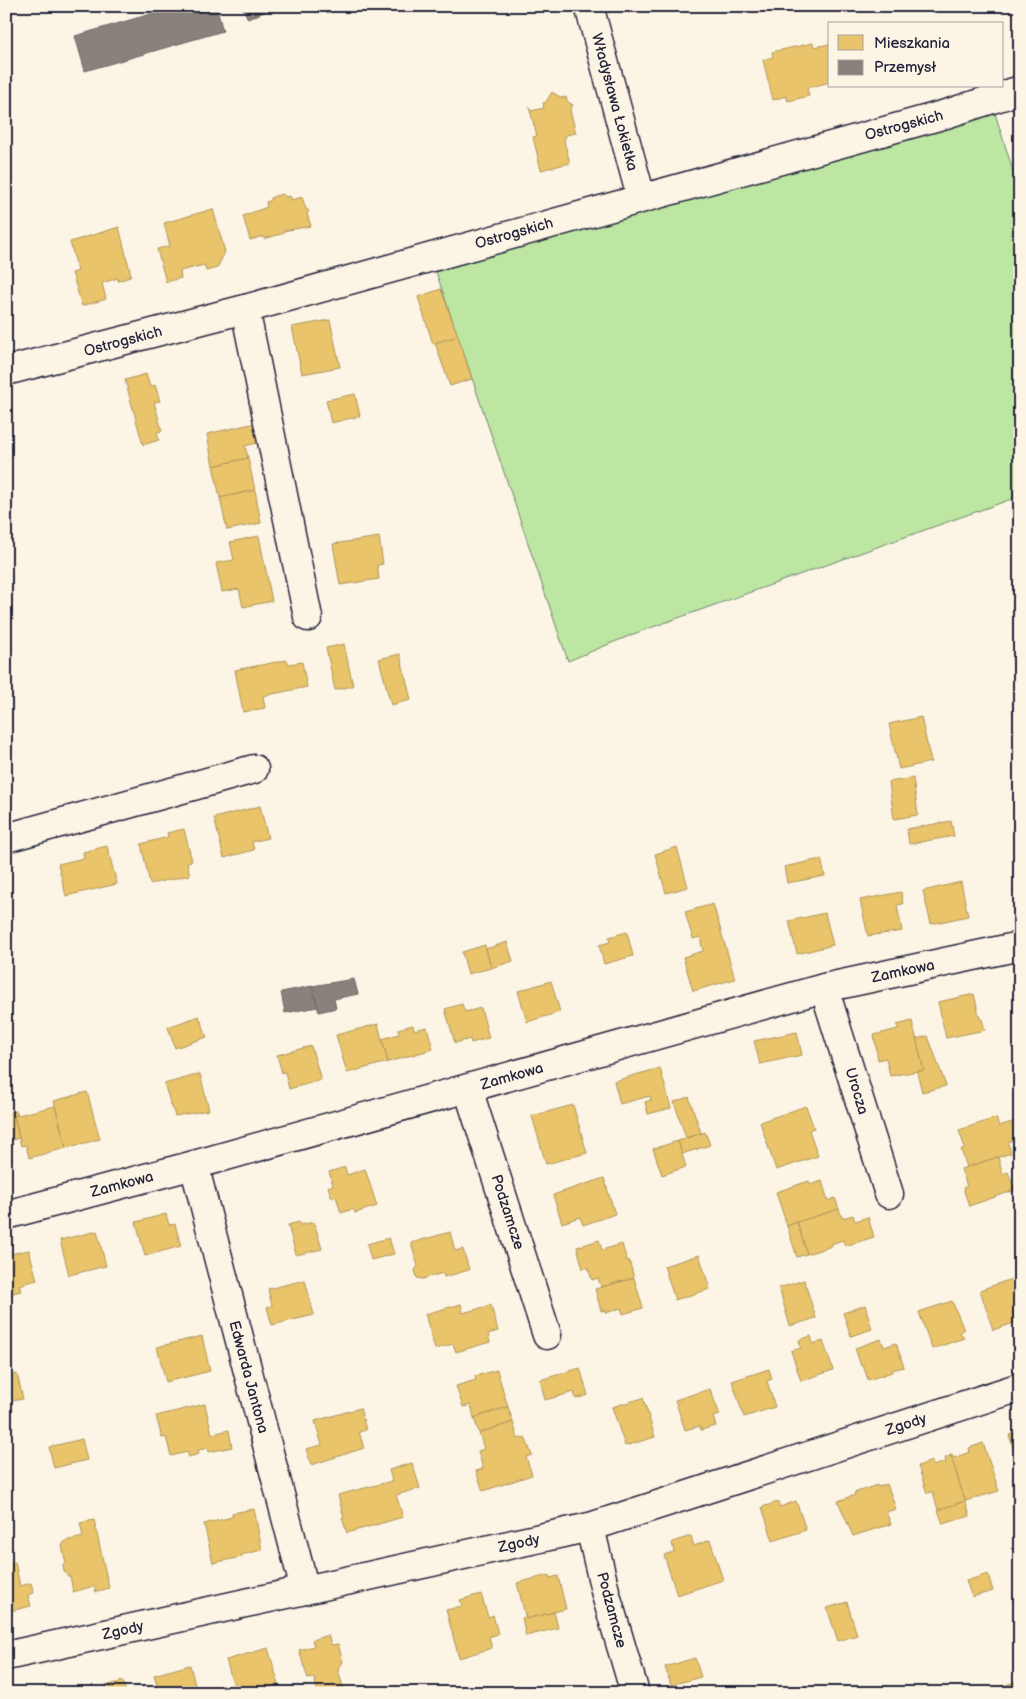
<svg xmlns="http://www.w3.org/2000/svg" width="1026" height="1699" font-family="'Balsamiq Sans',sans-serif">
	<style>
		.green { fill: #bde6a3; stroke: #70846f }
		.homes { fill: #e9c46a; stroke: #ad935c }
		.industry { fill: #8a817c; stroke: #6b6468 }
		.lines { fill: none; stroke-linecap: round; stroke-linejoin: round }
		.minor-casing { stroke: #22223b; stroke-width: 31 }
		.minor { stroke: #fcf5e5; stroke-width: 28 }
		.labels { text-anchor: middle; stroke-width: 5; stroke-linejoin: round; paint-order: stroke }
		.street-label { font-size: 15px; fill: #22223b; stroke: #fcf5e5 }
	</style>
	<rect width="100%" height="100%" fill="#fcf5e5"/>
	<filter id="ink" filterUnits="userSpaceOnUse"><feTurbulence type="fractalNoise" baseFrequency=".02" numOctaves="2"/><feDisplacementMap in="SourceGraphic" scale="10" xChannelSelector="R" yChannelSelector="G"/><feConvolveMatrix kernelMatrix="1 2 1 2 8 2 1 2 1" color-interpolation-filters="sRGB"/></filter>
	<g filter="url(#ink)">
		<polygon class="green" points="993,107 1020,193 1020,496 636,633 568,661 436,272 744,179"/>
		<g class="homes">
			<polygon points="813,43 814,47 830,44 830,82 807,88 809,96 788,101 786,96 773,100 763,60 773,57 772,52"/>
			<polygon points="552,92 562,98 566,97 568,102 573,105 570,110 576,133 566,135 564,141 570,163 541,170 533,137 537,136 529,107 531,111 544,108 543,103 546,102"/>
			<polygon points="282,194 286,197 290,196 292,200 302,197 306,209 309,211 307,214 311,226 283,231 284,233 264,239 263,236 250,240 243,216 267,207 266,202 270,201 272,197"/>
			<polygon points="213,209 225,252 217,268 206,271 204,265 180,271 181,278 166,282 157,249 170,246 164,223"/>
			<polygon points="119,227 131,275 129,275 130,277 118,281 118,278 102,283 106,299 82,306 72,273 78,271 70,242"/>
			<polygon points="441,289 458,336 433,344 418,297"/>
			<polygon points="330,320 340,367 302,374 292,327"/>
			<polygon points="458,336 472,379 450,386 435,343"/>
			<polygon points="146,374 150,387 155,385 160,401 154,402 162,431 157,432 159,440 143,445 125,380"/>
			<polygon points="355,394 360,416 331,423 326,400"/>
			<polygon points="260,422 265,441 245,446 248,458 213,466 207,434"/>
			<polygon points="248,458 255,490 220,498 213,466"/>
			<polygon points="255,490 261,523 227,530 220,498"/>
			<polygon points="259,536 272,601 243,607 239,589 222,592 216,563 234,560 230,542"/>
			<polygon points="379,537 383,564 377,565 379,579 340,585 333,544"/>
			<polygon points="344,644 353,686 335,690 326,648"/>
			<polygon points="400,654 411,700 391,705 379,659"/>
			<polygon points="287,660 289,664 302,662 307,687 263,696 265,708 243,712 235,670"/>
			<polygon points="921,717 931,762 899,769 889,724"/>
			<polygon points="913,778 918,815 894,819 889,782"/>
			<polygon points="260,806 268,838 252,842 254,850 224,858 214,818"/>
			<polygon points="951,821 954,836 909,844 907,829"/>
			<polygon points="184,829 192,861 187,862 190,875 150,884 141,844 168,837 167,833"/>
			<polygon points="107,846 117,884 66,896 58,864 84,858 83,852"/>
			<polygon points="677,847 688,887 666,893 655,854"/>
			<polygon points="821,859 825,876 787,883 784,867"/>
			<polygon points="961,882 968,916 931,924 923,891"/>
			<polygon points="901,892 903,904 897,905 902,931 868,936 860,900"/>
			<polygon points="713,904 735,979 693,991 683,957 703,951 700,937 693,939 685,912"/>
			<polygon points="825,913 833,945 797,954 789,921"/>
			<polygon points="627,932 633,956 604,964 599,945 610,942 609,937"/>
			<polygon points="507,942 513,961 491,968 486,949"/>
			<polygon points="485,945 491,968 468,974 462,952"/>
			<polygon points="551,981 560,1012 527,1022 518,991"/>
			<polygon points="974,994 980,1019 982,1019 985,1030 946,1038 938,1002"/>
			<polygon points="462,1004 465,1012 481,1008 489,1038 471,1043 470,1039 455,1043 445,1009"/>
			<polygon points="199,1016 207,1037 175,1048 168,1027"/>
			<polygon points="912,1021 924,1070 890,1076 886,1058 878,1060 874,1035 898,1029 897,1025"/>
			<polygon points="378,1024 388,1062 347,1073 336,1035"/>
			<polygon points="413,1025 414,1030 427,1027 433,1049 388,1062 382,1039 399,1034 398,1029"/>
			<polygon points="797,1032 802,1055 760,1064 754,1041"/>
			<polygon points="928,1036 946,1086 922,1092 917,1072 924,1070 916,1039"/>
			<polygon points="311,1046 321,1080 289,1089 285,1072 282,1073 277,1055"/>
			<polygon points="660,1068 671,1108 648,1114 645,1102 651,1100 650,1096 620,1104 614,1081"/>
			<polygon points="200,1074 209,1110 175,1116 164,1084"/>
			<polygon points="87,1092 100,1139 66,1148 54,1101"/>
			<polygon points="689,1097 701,1133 686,1138 674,1102"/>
			<polygon points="573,1105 587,1153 546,1164 532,1116"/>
			<polygon points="55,1106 66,1148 29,1158 26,1145 21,1146 14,1116"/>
			<polygon points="806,1106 814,1128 809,1130 818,1156 776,1170 760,1122"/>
			<polygon points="16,1111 18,1115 14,1116 19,1138 6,1142 6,1113"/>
			<polygon points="996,1118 999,1126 1019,1120 1020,1138 1008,1142 1011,1153 967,1167 961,1150 965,1148 959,1130"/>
			<polygon points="705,1132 710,1145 682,1154 678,1141"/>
			<polygon points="678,1141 686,1167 662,1175 653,1149"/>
			<polygon points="998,1157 1003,1174 1008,1172 1015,1190 969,1206 963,1188 967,1186 961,1169"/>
			<polygon points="345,1167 347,1175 365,1169 377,1206 355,1213 353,1209 341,1213 336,1196 332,1198 328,1187 333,1185 329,1172"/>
			<polygon points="604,1178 615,1214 583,1225 580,1217 562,1223 553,1195"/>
			<polygon points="809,1181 810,1185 822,1181 828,1201 835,1198 839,1209 787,1226 776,1192"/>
			<polygon points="839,1209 842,1218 853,1215 855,1221 868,1217 874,1237 845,1246 843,1240 831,1244 832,1246 807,1254 797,1222"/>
			<polygon points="166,1214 169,1225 175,1224 181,1246 145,1256 136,1222"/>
			<polygon points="299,1222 300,1225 314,1222 322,1249 296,1255 288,1225"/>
			<polygon points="797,1222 807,1254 797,1257 787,1226"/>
			<polygon points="97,1231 106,1266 69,1275 60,1240"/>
			<polygon points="450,1232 455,1251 463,1249 469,1270 444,1277 443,1273 422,1279 417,1278 415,1270 418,1266 411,1243"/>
			<polygon points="389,1238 394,1254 371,1260 367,1244"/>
			<polygon points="599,1240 602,1250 622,1244 627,1261 629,1260 634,1278 601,1287 598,1278 592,1280 588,1267 583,1269 577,1247"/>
			<polygon points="29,1250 37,1280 19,1285 21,1291 6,1295 6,1258 11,1257 10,1254"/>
			<polygon points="699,1255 710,1289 675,1300 664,1266"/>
			<polygon points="1017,1277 1020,1286 1020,1321 993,1330 980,1290"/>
			<polygon points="634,1278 643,1308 623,1314 621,1308 606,1313 606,1310 601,1311 595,1289"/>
			<polygon points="305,1280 314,1315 272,1325 267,1307 272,1306 268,1289"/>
			<polygon points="804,1280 816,1318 790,1326 779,1288"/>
			<polygon points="952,1301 964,1330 960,1332 964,1338 932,1349 919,1312"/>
			<polygon points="461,1304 463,1313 491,1305 498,1331 488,1334 490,1342 456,1352 453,1344 435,1349 425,1314"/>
			<polygon points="865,1305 872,1329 851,1336 843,1313"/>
			<polygon points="202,1336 210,1371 166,1382 157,1347"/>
			<polygon points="811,1336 813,1344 823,1341 833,1370 801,1381 791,1351 801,1348 799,1340"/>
			<polygon points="881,1339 884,1347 896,1343 904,1367 892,1370 892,1372 868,1380 863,1365 861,1366 855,1348"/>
			<polygon points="580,1368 588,1395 576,1399 574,1392 545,1400 540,1380"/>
			<polygon points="769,1369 772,1379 767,1381 775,1407 744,1417 732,1381"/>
			<polygon points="497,1370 508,1407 474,1418 471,1405 463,1407 456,1386 476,1380 475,1376"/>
			<polygon points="17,1374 23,1399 11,1401 6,1377"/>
			<polygon points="6,1381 12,1409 6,1410"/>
			<polygon points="710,1389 720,1415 713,1417 716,1426 701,1430 700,1426 685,1430 675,1400"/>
			<polygon points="643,1398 655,1437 625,1446 612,1407"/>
			<polygon points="205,1404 212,1434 229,1430 232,1447 209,1452 208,1448 198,1450 199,1454 189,1457 187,1452 171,1456 166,1437 162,1438 156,1416"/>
			<polygon points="508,1407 513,1422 479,1433 474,1418"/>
			<polygon points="360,1408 366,1430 359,1432 364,1448 311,1465 306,1449 322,1445 315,1421"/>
			<polygon points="513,1422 518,1439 525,1437 532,1455 526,1457 532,1475 483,1491 476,1471 483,1469 478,1451 484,1449 479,1433"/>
			<polygon points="1020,1431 1020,1468 1009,1435"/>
			<polygon points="82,1439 87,1460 54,1468 49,1447"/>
			<polygon points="983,1443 999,1491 965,1501 950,1455 952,1454 953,1458 970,1452 969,1448"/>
			<polygon points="951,1456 965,1501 938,1510 933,1492 927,1493 918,1466 932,1461 933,1466 946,1462 945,1458"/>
			<polygon points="412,1463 420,1488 396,1495 403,1517 347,1533 342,1518 344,1518 338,1495 392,1481 389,1470"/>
			<polygon points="887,1484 896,1509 886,1512 891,1524 853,1536 838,1501 855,1495 854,1493 877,1485 878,1487"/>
			<polygon points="796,1501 806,1530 773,1541 762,1507 778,1502 780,1507"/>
			<polygon points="965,1501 970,1516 943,1524 938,1510"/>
			<polygon points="254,1509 262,1550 241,1555 242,1557 213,1563 204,1524 232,1517 232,1513"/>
			<polygon points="94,1520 109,1588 96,1592 94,1586 73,1592 70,1576 67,1576 67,1574 64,1572 63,1564 66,1563 62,1546 65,1541 83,1537 80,1523"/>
			<polygon points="691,1536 694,1546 710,1540 723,1580 677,1595 664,1555 674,1552 672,1542"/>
			<polygon points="15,1562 20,1586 31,1583 34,1593 28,1595 31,1606 6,1612 6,1564"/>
			<polygon points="988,1574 993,1591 972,1597 966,1581"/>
			<polygon points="549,1575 550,1578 558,1576 566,1609 526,1619 517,1583"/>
			<polygon points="481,1594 488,1617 493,1615 498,1634 489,1637 492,1648 459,1658 446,1610 462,1606 460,1600"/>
			<polygon points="847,1602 857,1635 838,1641 827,1608"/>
			<polygon points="554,1612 558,1628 526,1636 522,1618 526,1617 526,1619"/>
			<polygon points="328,1635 331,1645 338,1644 343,1662 338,1670 344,1690 336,1693 318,1693 314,1678 308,1679 299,1650 314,1646 312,1640"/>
			<polygon points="268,1648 279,1685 261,1690 260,1688 244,1693 236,1693 226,1660"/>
			<polygon points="695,1658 701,1677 671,1685 665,1667"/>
			<polygon points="190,1665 197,1693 159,1693 154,1675"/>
			<polygon points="1020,1680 1020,1693 999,1693 997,1688"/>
			<polygon points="123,1681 126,1693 102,1693 110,1691 109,1685"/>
		</g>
		<g class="industry">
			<polygon points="178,6 216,6 223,31 85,71 75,36"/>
			<polygon points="242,6 278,6 248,19"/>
			<polygon points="354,979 358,994 334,999 336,1008 319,1012 312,986"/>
			<polygon points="312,986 318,1007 285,1013 281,992"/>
		</g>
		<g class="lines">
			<defs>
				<g id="minor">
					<polyline points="589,6 641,197"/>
					<polyline points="245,309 308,617"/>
					<polyline points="6,371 245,309 946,114 1020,90"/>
					<polyline points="6,838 254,769"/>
					<polyline points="824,988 889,1194"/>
					<polyline points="468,1089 547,1335"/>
					<polyline points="194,1165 305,1590"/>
					<polyline points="6,1215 194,1165 824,988 1020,946"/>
					<polyline points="590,1527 606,1595 635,1693"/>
					<polyline points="6,1656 590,1527 1020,1387"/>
				</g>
			</defs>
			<use href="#minor" class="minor-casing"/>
			<use href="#minor" class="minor"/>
		</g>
	</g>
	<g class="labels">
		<g class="street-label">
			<text transform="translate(615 102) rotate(75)" y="5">Władysława Łokietka</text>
			<text transform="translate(904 125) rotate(-15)" y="5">Ostrogskich</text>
			<text transform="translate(514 233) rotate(-16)" y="5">Ostrogskich</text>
			<text transform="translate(123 341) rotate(-15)" y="5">Ostrogskich</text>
			<text transform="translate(903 971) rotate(-12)" y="5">Zamkowa</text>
			<text transform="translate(512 1076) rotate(-16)" y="5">Zamkowa</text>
			<text transform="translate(857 1091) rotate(73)" y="5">Urocza</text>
			<text transform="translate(122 1184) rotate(-15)" y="5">Zamkowa</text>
			<text transform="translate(508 1212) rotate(72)" y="5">Podzamcze</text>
			<text transform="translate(249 1377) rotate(75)" y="5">Edwarda Jantona</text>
			<text transform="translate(906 1424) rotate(-18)" y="5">Zgody</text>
			<text transform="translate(519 1543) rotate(-12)" y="5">Zgody</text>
			<text transform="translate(612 1610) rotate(75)" y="5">Podzamcze</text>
			<text transform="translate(123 1630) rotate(-13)" y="5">Zgody</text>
		</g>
	</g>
	<rect width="1026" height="1699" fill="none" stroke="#fcf5e5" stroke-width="25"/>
	<rect x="12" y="12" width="1001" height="1674" fill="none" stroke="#22223b" stroke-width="2" filter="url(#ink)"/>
	<rect x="828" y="22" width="175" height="65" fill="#fcf5e5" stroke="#a5a1a1"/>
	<rect x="838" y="35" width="25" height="15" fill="#e9c46a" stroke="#a5a1a1"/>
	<text x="874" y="48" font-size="15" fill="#22223b">Mieszkania</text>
	<rect x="838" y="60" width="25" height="15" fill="#8a817c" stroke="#a5a1a1"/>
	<text x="874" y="72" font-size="15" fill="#22223b">Przemysł</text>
</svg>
